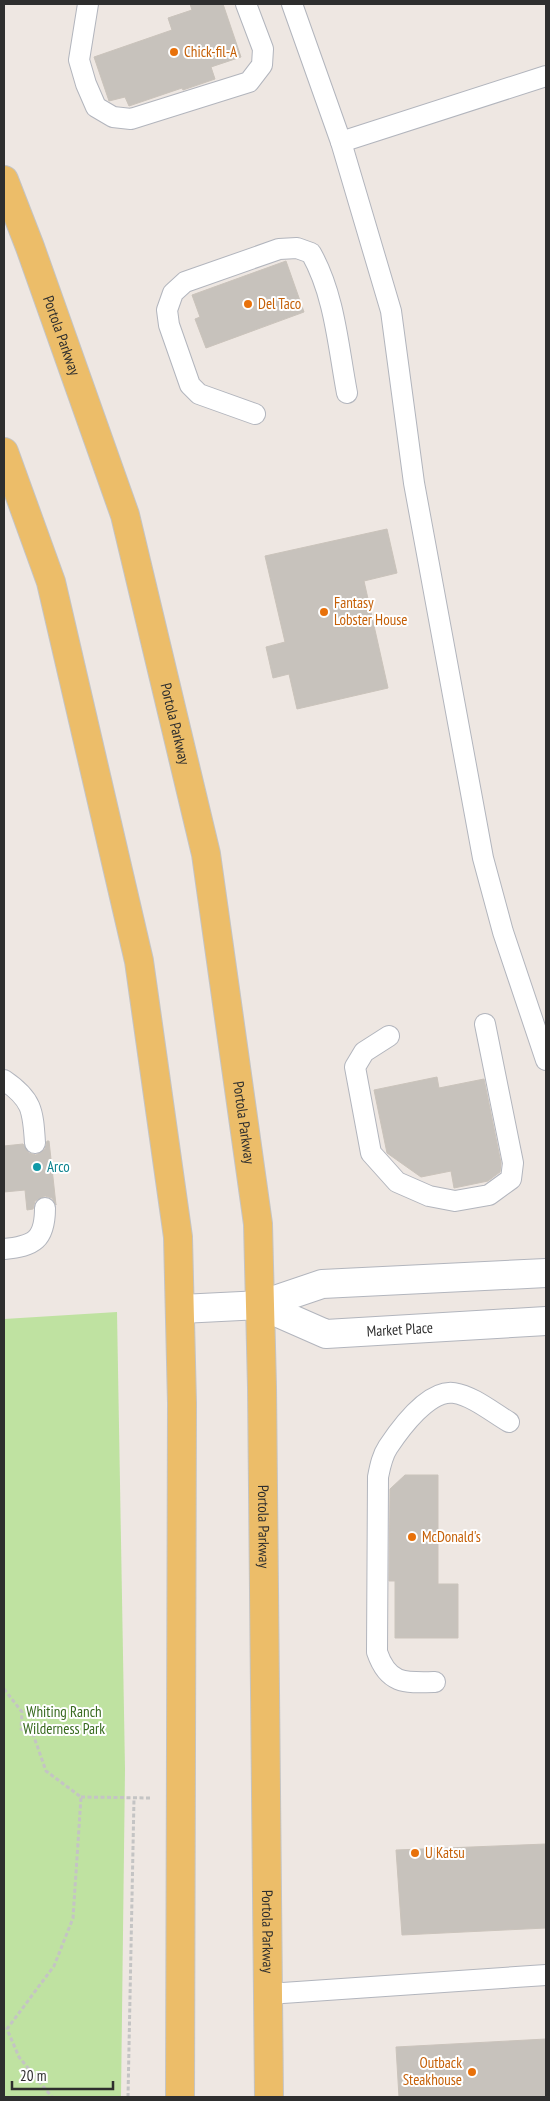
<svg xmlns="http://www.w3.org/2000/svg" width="550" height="2101" font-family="'PT Sans Narrow',sans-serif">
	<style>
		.green { fill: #bfe2a1 }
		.building { fill: #c7c2bc; stroke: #cac3bb }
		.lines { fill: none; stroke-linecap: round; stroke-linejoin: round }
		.service-casing { stroke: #b2b5bd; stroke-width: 22 }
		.tertiary-casing { stroke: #b2b5bd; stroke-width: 30 }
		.primary-casing { stroke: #c4c4c4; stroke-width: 30 }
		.path { stroke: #c4c4c4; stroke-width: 3; stroke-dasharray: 4 2.5; stroke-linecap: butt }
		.service { stroke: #fff; stroke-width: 20 }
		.tertiary { stroke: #fff; stroke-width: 28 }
		.primary { stroke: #ecbd69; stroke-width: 28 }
		.food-dot { fill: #e8710a; stroke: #fff; stroke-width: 2 }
		.culture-dot { fill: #0f9aa8; stroke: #fff; stroke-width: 2 }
		.labels { text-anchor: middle; stroke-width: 4; stroke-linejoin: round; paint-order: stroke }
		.food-label { font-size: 15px; fill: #c56008; stroke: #fff; text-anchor: start }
		.street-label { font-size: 15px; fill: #2e2e2e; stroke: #fff }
		.culture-label { font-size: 15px; fill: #0d838f; stroke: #fff; text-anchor: start }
		.park-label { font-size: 15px; fill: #386a1f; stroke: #fff }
	</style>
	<rect width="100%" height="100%" fill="#eee7e2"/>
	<polygon class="green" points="117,1312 125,1769 121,2097 4,2097 4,1319"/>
	<g class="building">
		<polygon points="190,4 223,4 241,57 211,67 215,79 183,90 182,88 129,106 125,97 109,101 94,57 172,30 168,18 192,10"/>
		<polygon points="286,261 304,312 206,348 195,319 200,317 192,295"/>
		<polygon points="387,529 397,573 364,581 388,688 297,709 289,674 273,678 266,647 285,642 265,556"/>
		<polygon points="437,1077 439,1088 484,1079 501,1163 500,1172 488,1181 454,1188 451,1171 421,1177 387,1153 374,1090"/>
		<polygon points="47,1141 49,1141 56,1205 52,1198 45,1196 35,1201 33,1209 27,1210 25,1190 4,1192 4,1146 23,1144 29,1153 36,1155 45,1149"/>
		<polygon points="405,1475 438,1475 438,1584 458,1584 458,1638 395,1638 395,1581 389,1581 390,1489"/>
		<polygon points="546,1844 546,1928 402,1935 396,1850"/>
		<polygon points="546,2039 546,2097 399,2097 396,2047"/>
	</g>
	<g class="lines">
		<defs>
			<g id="service">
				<polyline points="88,4 79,60 86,84 96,107 113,117 131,119 249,82 262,65 263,49 246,4"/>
				<polyline points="292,4 341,142 391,311 414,483 483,858 503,932 546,1060"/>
				<polyline points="341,142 546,76"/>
				<path d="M255 414 199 394 190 385 169 325 167 310 173 293 185 282 279 249 297 248 311 253C335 296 338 346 347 393"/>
				<polyline points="389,1036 364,1052 355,1067 371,1153 397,1182 429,1196 455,1201 489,1195 511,1179 513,1163 485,1024"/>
				<path d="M4 1080C32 1099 33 1110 35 1143"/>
				<path d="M4 1249C34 1246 45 1240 45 1208"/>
				<path d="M435 1682C404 1683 388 1684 377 1652L378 1477C380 1467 382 1456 388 1447 400 1429 429 1389 454 1393 473 1396 492 1412 509 1422"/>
				<polyline points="268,1994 546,1975"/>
			</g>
			<g id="tertiary">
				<path id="s1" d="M260 1305 326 1334 546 1321"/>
				<polyline points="181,1309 260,1305 322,1284 546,1273"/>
			</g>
			<g id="primary">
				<path id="s2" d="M4 180 30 247 125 515 206 854 258 1224 262 1387 269 2097"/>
				<polyline points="4,452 51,582 139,961 178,1237 182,1403 180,2097"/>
			</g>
		</defs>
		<use href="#service" class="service-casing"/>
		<use href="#tertiary" class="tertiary-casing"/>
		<use href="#primary" class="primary-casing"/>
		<g class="path">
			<polyline points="4,1689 22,1712 21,1729 33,1734 46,1771 81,1797 73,1918 54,1966 7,2029 19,2057 52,2097"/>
			<polyline points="81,1797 151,1798"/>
			<polyline points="128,2097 134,1798"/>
		</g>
		<use href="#service" class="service"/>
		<use href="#tertiary" class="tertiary"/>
		<use href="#primary" class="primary"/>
	</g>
	<g class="food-dot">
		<circle cx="174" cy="52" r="5"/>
		<circle cx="248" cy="304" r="5"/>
		<circle cx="324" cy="612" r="5"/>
		<circle cx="412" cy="1537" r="5"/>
		<circle cx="415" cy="1853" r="5"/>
		<circle cx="472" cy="2072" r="5"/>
	</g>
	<circle class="culture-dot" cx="37" cy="1167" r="5"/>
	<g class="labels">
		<g class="food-label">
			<text x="184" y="57">Chick-fil-A</text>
			<text x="258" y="309">Del Taco</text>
			<text x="334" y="608">Fantasy<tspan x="334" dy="17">Lobster House</tspan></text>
			<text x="422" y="1542">McDonald's</text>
			<text x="425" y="1858">U Katsu</text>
			<text x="462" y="2068" text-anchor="end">Outback<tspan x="462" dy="17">Steakhouse</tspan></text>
		</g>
		<g class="street-label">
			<text dy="5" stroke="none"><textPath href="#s2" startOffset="166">Portola Parkway</textPath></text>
			<text dy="5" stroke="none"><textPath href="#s2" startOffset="571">Portola Parkway</textPath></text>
			<text dy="5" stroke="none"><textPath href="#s2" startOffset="976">Portola Parkway</textPath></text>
			<text dy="5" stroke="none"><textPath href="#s1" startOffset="146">Market Place</textPath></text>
			<text dy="5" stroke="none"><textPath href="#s2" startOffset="1381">Portola Parkway</textPath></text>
			<text dy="5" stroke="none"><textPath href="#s2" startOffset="1786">Portola Parkway</textPath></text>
		</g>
		<g class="culture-label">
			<text x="47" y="1172">Arco</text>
		</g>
		<g class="park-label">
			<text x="64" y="1717">Whiting Ranch<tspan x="64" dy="17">Wilderness Park</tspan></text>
		</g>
	</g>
	<rect width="550" height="2101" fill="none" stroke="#2e2e2e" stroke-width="10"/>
	<path d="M12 2081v8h101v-8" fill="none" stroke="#2e2e2e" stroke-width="2.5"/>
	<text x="20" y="2081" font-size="15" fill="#2e2e2e" stroke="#ffffff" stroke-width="4" paint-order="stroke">20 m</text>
</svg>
